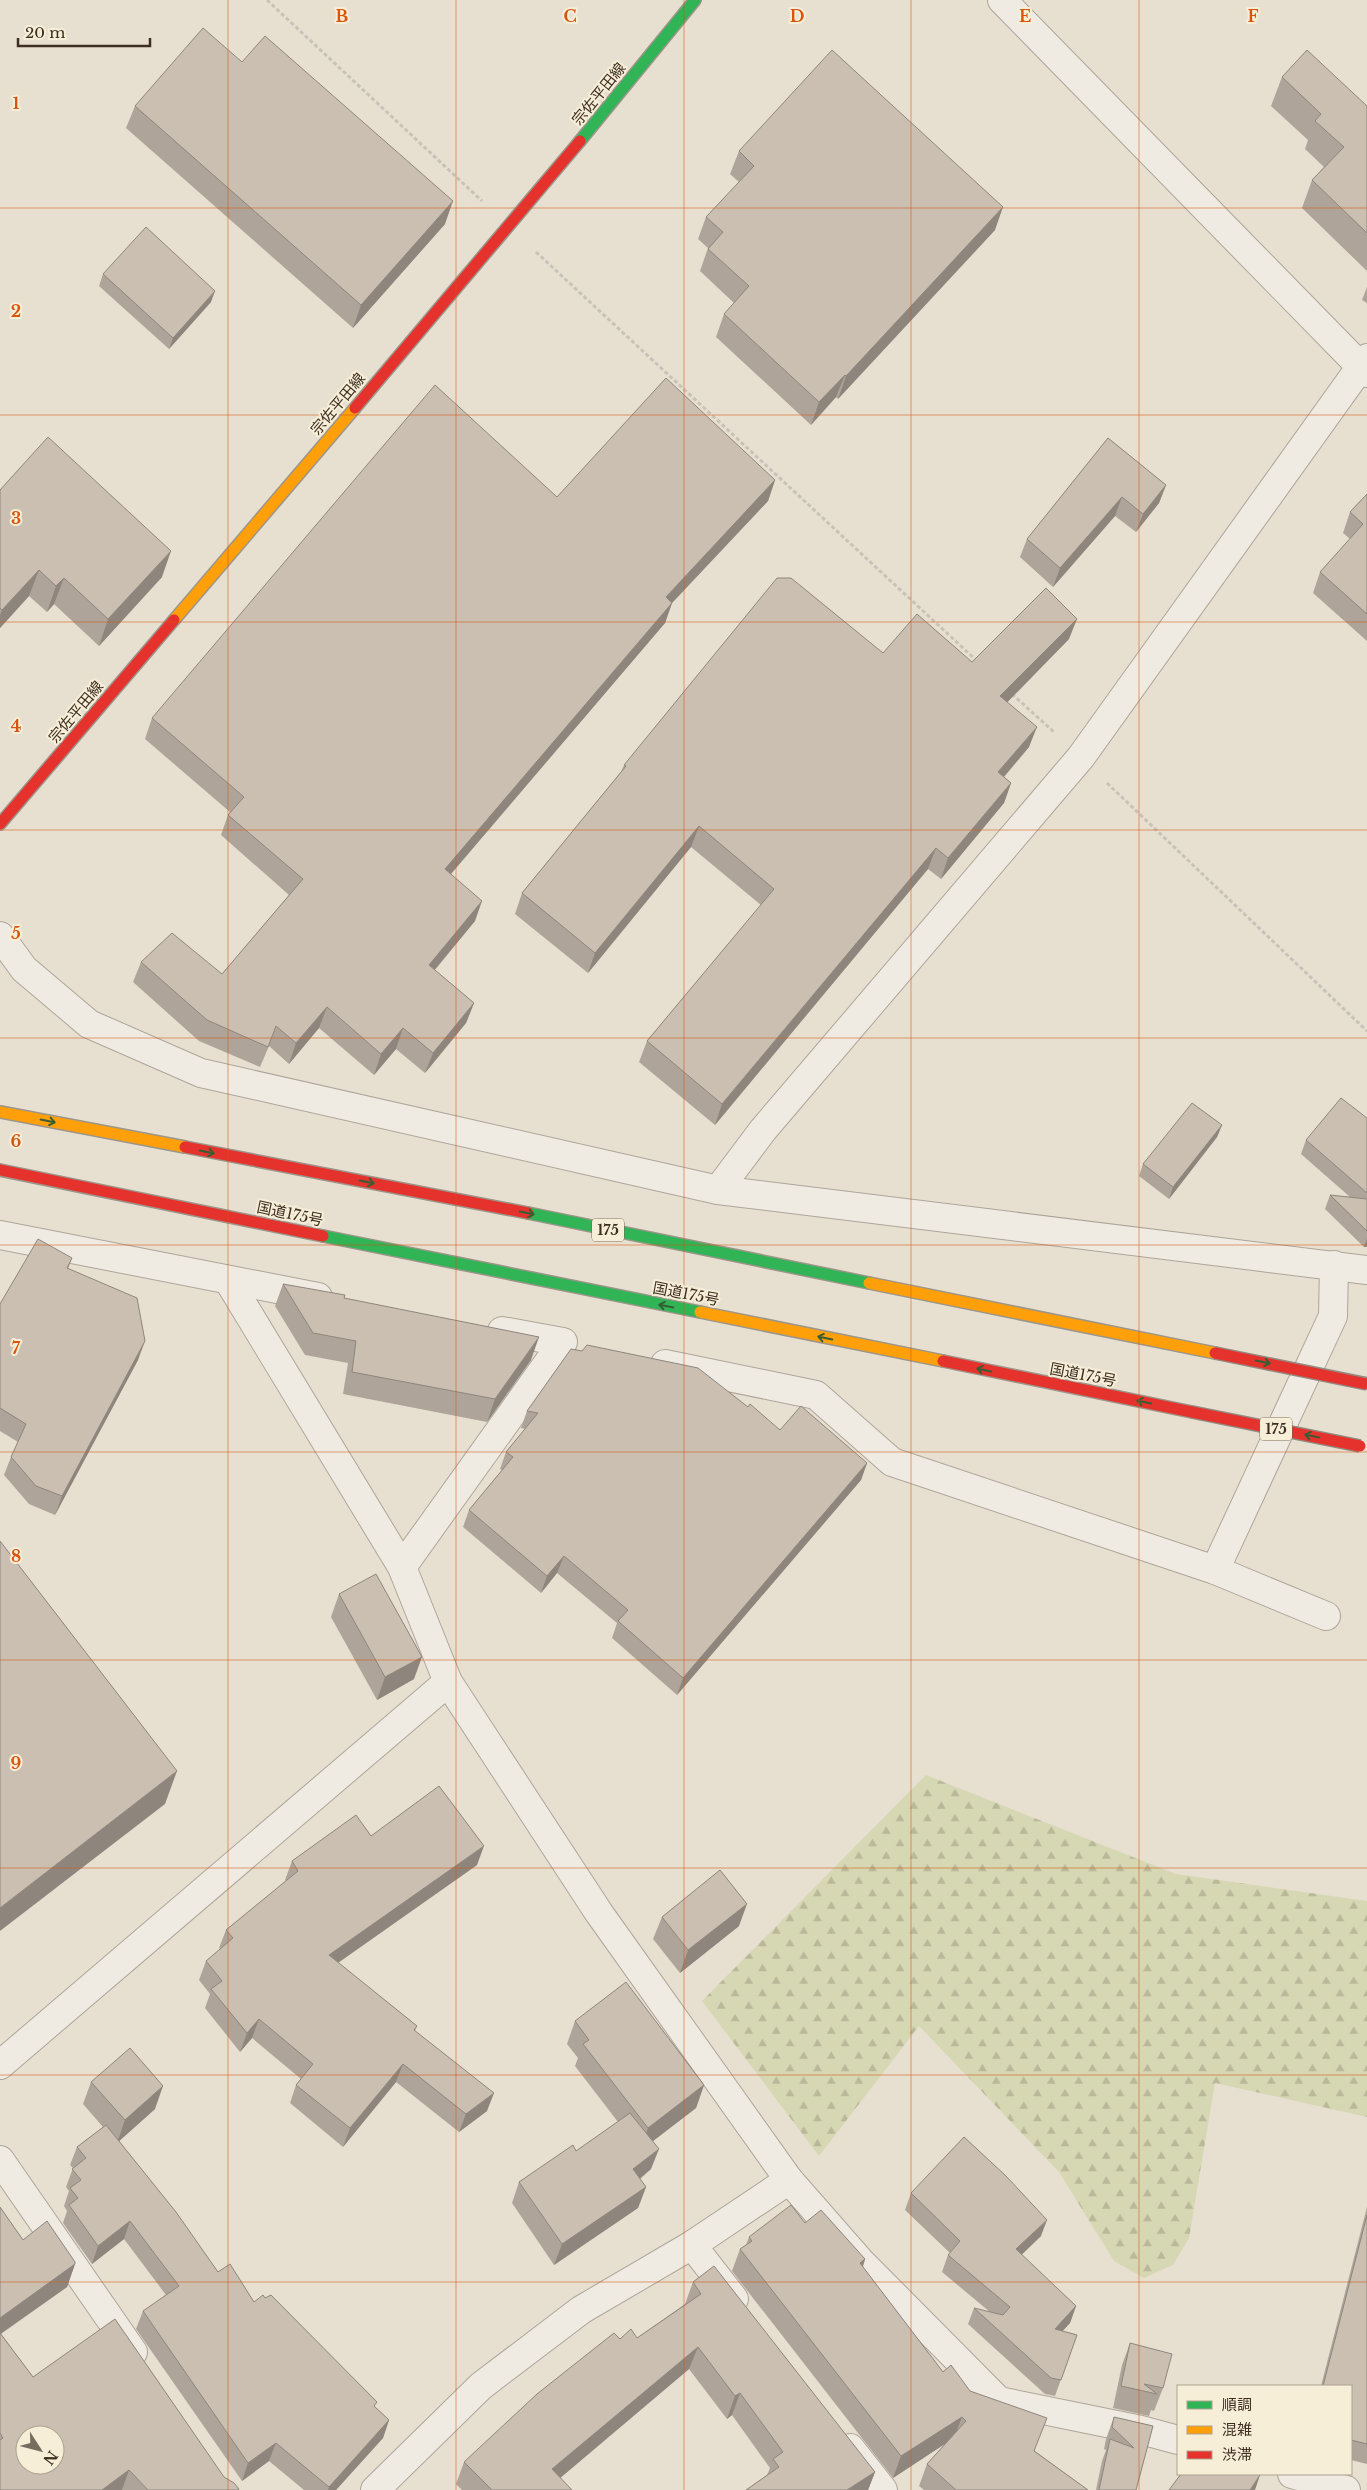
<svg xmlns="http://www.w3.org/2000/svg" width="1367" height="2490" font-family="'Libre Baskerville','Noto Sans JP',serif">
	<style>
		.forest { fill: url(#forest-firs) }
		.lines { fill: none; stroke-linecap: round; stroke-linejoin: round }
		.street-casing { stroke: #ada599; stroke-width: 30 }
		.fast-casing { stroke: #9c958a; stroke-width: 14 }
		.slow-casing { stroke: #9c958a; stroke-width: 14 }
		.jam-casing { stroke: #9c958a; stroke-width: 14 }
		.path { stroke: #c8c2b9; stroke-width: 3; stroke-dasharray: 4 2.5; stroke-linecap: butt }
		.street { stroke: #efebe3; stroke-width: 28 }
		.fast { stroke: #30b455; stroke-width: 11 }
		.slow { stroke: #ff9f0a; stroke-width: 11 }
		.jam { stroke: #e5322d; stroke-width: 11 }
		.jam-bridge-casing { stroke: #928b80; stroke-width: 14; stroke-linecap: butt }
		.jam-bridge { stroke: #e5322d; stroke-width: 11 }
		.wall { fill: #afa499 }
		.shaded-wall { fill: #8e867d }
		.building { fill: #cbbfb2; stroke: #8e867d; fill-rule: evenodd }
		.oneway { stroke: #385d33 }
		.grid { fill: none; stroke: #d7550e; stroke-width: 1; stroke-opacity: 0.55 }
		.labels { text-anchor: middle; stroke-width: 4; stroke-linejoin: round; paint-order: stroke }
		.shield { fill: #f7eed8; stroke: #756857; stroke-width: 1 }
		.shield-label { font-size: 14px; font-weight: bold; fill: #3d2e20 }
		.street-label { font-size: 15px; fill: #3d2e20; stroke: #f7eed8 }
		.grid-label { font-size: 16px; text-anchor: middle; font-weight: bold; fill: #d7550e; stroke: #f7eed8; stroke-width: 4; stroke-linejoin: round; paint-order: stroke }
	</style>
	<defs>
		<pattern id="forest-firs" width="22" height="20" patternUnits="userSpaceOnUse" patternTransform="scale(1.25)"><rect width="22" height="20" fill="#d6d7b3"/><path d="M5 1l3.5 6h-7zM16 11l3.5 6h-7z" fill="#b9b99a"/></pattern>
	</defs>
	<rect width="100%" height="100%" fill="#e7e0d1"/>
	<polygon class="forest" points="926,1775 1176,1874 1367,1901 1367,2117 1215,2083 1189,2238 1173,2265 1144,2278 1114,2261 1059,2172 919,2026 819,2156 702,2001"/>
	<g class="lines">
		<defs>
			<g id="street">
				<polyline points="1002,0 1367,373"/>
				<polyline points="0,936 24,969 89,1024 201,1073 718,1190 1367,1270"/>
				<polyline points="718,1190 763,1130 1081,757 1367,358"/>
				<polyline points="0,1235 318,1297"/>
				<polyline points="228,1280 402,1567 448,1682 599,1913 789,2180 860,2261 999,2401 1141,2430 1178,2440"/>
				<polyline points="665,1364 816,1395 892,1462 1215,1570 1326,1616"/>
				<polyline points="402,1567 563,1342 502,1331"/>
				<polyline points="1215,1570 1333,1316 1334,1265"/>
				<polyline points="0,2065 448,1682"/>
				<polyline points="0,2160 133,2352"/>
				<polyline points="692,2245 734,2299"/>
				<polyline points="850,2448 883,2490"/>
				<polyline points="1292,2474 1346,2490"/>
				<polyline points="375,2490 481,2386 581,2310 692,2245 789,2180"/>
			</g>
			<g id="fast">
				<polyline points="580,141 695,0"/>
				<polyline points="528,1213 869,1283"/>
				<polyline points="323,1236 700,1312"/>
			</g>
			<g id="slow">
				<polyline points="174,620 355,408"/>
				<polyline points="0,1112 185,1147"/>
				<polyline points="869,1283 1215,1353"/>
				<polyline points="700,1312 943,1361"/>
			</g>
			<g id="jam">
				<polyline points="355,408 580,141"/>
				<polyline points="0,824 174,620"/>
				<polyline points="185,1147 528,1213"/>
				<polyline points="0,1170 323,1236"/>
				<polyline points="943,1361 1192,1412"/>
			</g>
		</defs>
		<use href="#street" class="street-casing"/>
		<use href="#fast" class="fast-casing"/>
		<use href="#slow" class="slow-casing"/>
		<use href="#jam" class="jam-casing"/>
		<g class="path">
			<polyline points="267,0 482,201"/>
			<polyline points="536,252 977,661"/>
			<polyline points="1012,694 1054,732"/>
			<polyline points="1107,783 1367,1031"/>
		</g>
		<use href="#street" class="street"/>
		<use href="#fast" class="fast"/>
		<use href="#slow" class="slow"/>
		<use href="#jam" class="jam"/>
		<defs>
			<g id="jam-bridge">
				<polyline points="1215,1353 1367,1384"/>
				<polyline points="1192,1412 1360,1446"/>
			</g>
		</defs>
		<use href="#jam-bridge" class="jam-bridge-casing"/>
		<use href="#jam-bridge" class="jam-bridge"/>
	</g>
	<g class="wall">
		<polygon points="242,62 445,224 353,328 126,128 135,106"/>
		<polygon points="1282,77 1367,106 1367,271 1302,208 1312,180 1324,167 1305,149 1308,140 1271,106"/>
		<polygon points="739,151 995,230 838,399 836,397 811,425 716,337 724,314 734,303 700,271 708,248 698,239 706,217 739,182 730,174"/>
		<polygon points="103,274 211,302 169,349 99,286"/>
		<polygon points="1367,287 1367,303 1362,300"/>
		<polygon points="1108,438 1166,485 1159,503 1136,532 1115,516 1053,587 1020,557 1027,539"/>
		<polygon points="775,480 768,501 672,603 665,623 451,874 475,921 435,970 474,1003 466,1023 425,1073 396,1049 374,1075 319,1028 289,1064 269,1046 260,1067 199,1041 133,982 141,962 222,974 289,895 221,835 228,815 230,812 145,739 152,718 557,497"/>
		<polygon points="0,490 162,577 99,646 54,604 47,612 29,596 0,628"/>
		<polygon points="1367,494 1367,641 1313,593 1320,572 1350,539 1343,533 1350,512"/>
		<polygon points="1069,639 1007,702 1029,747 1004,777 1011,783 1004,803 941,879 928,869 715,1125 639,1062 647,1041 761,905 691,847 588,973 515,914 522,893 621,772 624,765 883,653 972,662"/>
		<polygon points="1367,1118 1367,1247 1364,1247 1325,1209 1330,1195 1350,1197 1301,1154 1306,1140"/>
		<polygon points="1222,1125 1217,1137 1169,1199 1139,1176 1143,1164"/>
		<polygon points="72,1258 68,1269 138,1360 55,1515 29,1504 4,1475 11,1457 18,1442 0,1431 0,1304"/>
		<polygon points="283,1284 344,1298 531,1360 487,1422 343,1394 348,1363 305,1355 275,1306"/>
		<polygon points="748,1407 780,1430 867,1463 861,1480 677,1695 612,1638 617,1623 557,1573 541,1593 463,1527 469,1510 502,1470 500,1469 506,1452 525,1429 521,1428 527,1411"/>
		<polygon points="339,1594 414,1679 377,1700 331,1617"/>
		<polygon points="371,1836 477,1865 338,1963 417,2026 415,2031 487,2111 459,2132 396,2082 343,2147 290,2103 296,2085 301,2079 252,2038 240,2052 205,2008 210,1994 199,1980 206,1961 220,1949 219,1948 226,1930 286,1881 285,1880 292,1861"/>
		<polygon points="662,1917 739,1926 680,1973 653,1939"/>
		<polygon points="575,2021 704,2085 696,2108 653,2141 651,2169 640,2179 646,2187 638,2208 554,2265 512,2203 519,2182 576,2151 618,2122 575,2066 578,2058 567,2044"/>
		<polygon points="91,2082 155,2109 119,2141 218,2272 254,2302 265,2298 375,2407 389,2420 383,2438 336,2490 304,2490 269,2461 242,2481 136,2329 143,2311 166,2295 124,2239 92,2264 63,2223 67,2211 64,2206 69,2191 66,2187 73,2168 70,2165 77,2147 103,2127 83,2104"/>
		<polygon points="911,2193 1041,2236 1021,2255 1076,2306 1070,2323 1062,2331 1077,2335 1055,2396 1045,2394 968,2324 974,2308 990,2312 942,2272 948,2255 950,2253 905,2210"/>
		<polygon points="0,2207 23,2240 75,2264 67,2287 1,2334 33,2377 224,2477 239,2489 238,2490 0,2490"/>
		<polygon points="1367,2207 1367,2464 1351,2460 1351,2386 1321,2386"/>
		<polygon points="805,2223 865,2259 863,2267 943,2372 970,2391 1035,2451 1088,2490 924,2490 919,2486 927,2464 946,2443 893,2478 732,2271 740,2249 746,2245 749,2237"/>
		<polygon points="693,2282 875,2472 868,2490 746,2490 767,2475 770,2468 732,2415 727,2419 689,2369 560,2478 572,2490 462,2490 456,2484 464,2462 620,2339 637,2338 685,2304"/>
		<polygon points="1130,2343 1163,2388 1154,2411 1151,2410 1149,2416 1113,2408 1122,2365"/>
		<polygon points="1114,2417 1153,2426 1136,2490 1096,2490 1102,2461 1106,2450 1104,2449 1106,2439"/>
	</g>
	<g class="shaded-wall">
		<polygon points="453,201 445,224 353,328 361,305"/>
		<polygon points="1003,207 995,230 838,399 846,376"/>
		<polygon points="215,291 211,302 169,349 173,338"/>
		<polygon points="845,375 836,397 811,425 819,402"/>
		<polygon points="775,480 768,501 672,603 665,623 438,889 445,869 666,597"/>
		<polygon points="1166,485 1159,503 1136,532 1143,514"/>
		<polygon points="1122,497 1115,516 1053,587 1060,568"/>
		<polygon points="171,551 162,577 99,646 108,619"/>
		<polygon points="39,570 29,596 0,628 0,615 2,610"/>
		<polygon points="64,578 54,604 47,612 56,586"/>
		<polygon points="1077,619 1069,639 993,717 1000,696"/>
		<polygon points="1037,727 1029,747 991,792 998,772"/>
		<polygon points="1011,783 1004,803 941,879 948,858"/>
		<polygon points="699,826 691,847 588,973 595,953"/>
		<polygon points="936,848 928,869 715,1125 722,1104"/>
		<polygon points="482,901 475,921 421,986 429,965"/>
		<polygon points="474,1003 466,1023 425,1073 433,1053"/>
		<polygon points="327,1007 319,1028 289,1064 296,1043"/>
		<polygon points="403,1028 396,1049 374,1075 381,1054"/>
		<polygon points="1222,1125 1217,1137 1169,1199 1173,1187"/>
		<polygon points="1367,1239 1367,1247 1364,1247"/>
		<polygon points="539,1337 531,1360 487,1422 495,1399"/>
		<polygon points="145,1341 138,1360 55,1515 62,1496"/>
		<polygon points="867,1463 861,1480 677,1695 683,1678"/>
		<polygon points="564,1556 557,1573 541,1593 547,1576"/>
		<polygon points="422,1657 414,1679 377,1700 385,1677"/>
		<polygon points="177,1771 165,1804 0,1931 0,1908"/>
		<polygon points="484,1846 477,1865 322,1974 329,1955"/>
		<polygon points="747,1904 739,1926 680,1973 688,1950"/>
		<polygon points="259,2019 252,2038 240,2052 247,2033"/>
		<polygon points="403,2064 396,2082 343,2147 350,2128"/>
		<polygon points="704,2085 696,2108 640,2151 648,2128"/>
		<polygon points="163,2086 155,2109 117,2143 125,2120"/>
		<polygon points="494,2093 487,2111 459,2132 466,2114"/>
		<polygon points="659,2149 651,2169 626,2190 633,2169"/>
		<polygon points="646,2187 638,2208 554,2265 562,2244"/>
		<polygon points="1047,2220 1041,2236 1010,2266 1016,2249"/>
		<polygon points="130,2221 124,2239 92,2264 98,2246"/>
		<polygon points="865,2259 858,2281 860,2263"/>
		<polygon points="75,2264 67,2287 0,2334 0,2318"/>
		<polygon points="1076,2306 1070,2323 1049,2346 1055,2329"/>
		<polygon points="698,2347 689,2369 546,2490 552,2469"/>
		<polygon points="740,2393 732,2415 727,2419 735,2396"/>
		<polygon points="962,2417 954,2438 893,2478 901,2456"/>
		<polygon points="389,2420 383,2438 336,2490 328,2490 329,2487"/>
		<polygon points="276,2443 269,2461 242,2481 248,2463"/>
		<polygon points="129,2470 122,2490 102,2490"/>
		<polygon points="875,2472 868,2490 847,2490"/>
		<polygon points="1260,2475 1255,2490 1250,2490"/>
	</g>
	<g class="building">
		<polygon points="203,28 242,62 265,36 453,201 361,305 135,106"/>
		<polygon points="832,50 1003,207 846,376 845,375 819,402 724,314 749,286 708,249 723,232 706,217 754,166 739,151"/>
		<polygon points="1307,50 1367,106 1367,233 1312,180 1344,147 1315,121 1321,114 1282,77"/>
		<polygon points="146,227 215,291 173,338 103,274"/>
		<polygon points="666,378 775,480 666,597 672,603 445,869 482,901 429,965 474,1003 433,1053 403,1028 381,1054 327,1007 296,1043 276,1026 268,1047 207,1020 141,962 172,933 222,974 303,879 228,815 244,797 152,718 435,385 557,497"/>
		<polygon points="48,437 171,551 108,619 64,578 56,586 39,570 2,610 0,608 0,490"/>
		<polygon points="1108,438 1166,485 1143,514 1122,497 1060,568 1027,539"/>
		<polygon points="1367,494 1367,614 1320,572 1363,524 1350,512"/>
		<polygon points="777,578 791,578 883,653 917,614 972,662 1046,588 1077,619 1000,696 1037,727 998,772 1011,783 948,858 936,848 722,1104 647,1041 774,889 699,826 595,953 522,893 626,766 624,765"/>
		<polygon points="1341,1098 1367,1118 1367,1193 1306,1140"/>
		<polygon points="1192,1103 1222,1125 1173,1187 1143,1164"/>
		<polygon points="1330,1195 1367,1199 1367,1231"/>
		<polygon points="38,1239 72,1258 67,1268 137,1298 145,1341 62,1496 36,1486 11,1457 26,1424 0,1408 0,1304"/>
		<polygon points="283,1284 345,1295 344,1298 539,1337 495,1399 352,1372 356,1341 313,1333"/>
		<polygon points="587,1345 698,1368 748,1407 750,1404 780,1430 801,1406 867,1463 683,1678 618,1621 628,1610 564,1556 547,1576 469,1510 513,1457 506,1452 538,1413 527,1411 571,1349 582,1351"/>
		<polygon points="0,1541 177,1771 0,1908"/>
		<polygon points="376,1574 422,1657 385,1677 339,1594"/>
		<polygon points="439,1786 484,1846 329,1955 417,2026 414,2030 494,2093 466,2114 403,2064 350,2128 296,2085 313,2064 259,2019 247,2033 211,1989 222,1981 206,1961 233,1938 226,1930 298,1871 292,1861 356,1815 371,1836"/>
		<polygon points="720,1870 747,1904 688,1950 662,1917"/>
		<polygon points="626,1982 704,2085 648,2128 583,2044 589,2040 575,2021"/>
		<polygon points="130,2048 163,2086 125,2120 91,2082"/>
		<polygon points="630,2113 659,2149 633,2169 646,2187 562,2244 519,2182 573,2145 576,2151"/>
		<polygon points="106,2125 176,2212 218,2272 230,2264 254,2302 263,2295 265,2298 271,2295 377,2402 374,2406 389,2420 329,2487 276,2443 248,2463 143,2311 179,2286 130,2221 98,2246 69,2205 78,2198 70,2188 81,2180 72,2169 86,2158 77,2147"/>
		<polygon points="964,2137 1006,2176 1047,2220 1016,2249 1076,2306 1055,2329 1077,2335 1061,2380 1051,2378 974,2308 1003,2315 1010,2307 948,2255 960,2241 911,2193"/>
		<polygon points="791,2205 805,2223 821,2210 865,2259 860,2263 943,2372 951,2365 970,2391 1047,2418 1034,2451 1088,2490 956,2490 927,2464 966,2421 962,2417 901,2456 740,2249 752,2241 749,2237"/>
		<polygon points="0,2207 23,2240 47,2221 75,2262 75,2264 0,2318"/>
		<polygon points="1367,2215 1367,2444 1351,2440 1351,2386 1323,2386"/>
		<polygon points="714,2266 875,2472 847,2490 746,2490 779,2467 773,2459 783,2452 740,2393 735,2396 698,2347 552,2469 572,2490 492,2490 464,2462 537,2394 614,2333 620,2339 631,2329 637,2338 701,2294 693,2282"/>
		<path d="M115 2319 224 2477 234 2483 239 2489 237 2490H148L129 2470 102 2490H0V2440L3 2438 0 2433V2333L33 2377ZM25 2435H55V2465H25Z"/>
		<polygon points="1130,2343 1172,2354 1163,2388 1144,2384 1157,2394 1121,2386"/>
		<polygon points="1114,2417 1153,2426 1136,2490 1099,2490 1110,2439 1134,2448 1112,2427"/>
		<polygon points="1181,2474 1258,2474 1260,2475 1250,2490 1169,2490"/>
	</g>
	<defs><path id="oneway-shaft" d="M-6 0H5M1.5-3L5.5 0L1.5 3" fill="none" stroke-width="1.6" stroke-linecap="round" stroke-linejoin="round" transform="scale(1.25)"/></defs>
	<g class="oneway">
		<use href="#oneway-shaft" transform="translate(48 1121) rotate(11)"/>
		<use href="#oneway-shaft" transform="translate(207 1152) rotate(11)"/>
		<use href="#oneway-shaft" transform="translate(367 1182) rotate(11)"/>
		<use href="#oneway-shaft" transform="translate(527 1213) rotate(11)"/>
		<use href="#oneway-shaft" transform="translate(666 1306) rotate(-169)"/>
		<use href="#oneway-shaft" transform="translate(825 1338) rotate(-169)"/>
		<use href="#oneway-shaft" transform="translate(1263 1362) rotate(11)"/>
		<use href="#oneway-shaft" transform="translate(984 1370) rotate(-169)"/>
		<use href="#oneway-shaft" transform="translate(1144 1402) rotate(-169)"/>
		<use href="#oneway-shaft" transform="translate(1312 1436) rotate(-169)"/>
	</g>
	<path class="grid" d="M228 0V2490M456 0V2490M684 0V2490M911 0V2490M1139 0V2490M0 208H1367M0 415H1367M0 622H1367M0 830H1367M0 1038H1367M0 1245H1367M0 1452H1367M0 1660H1367M0 1868H1367M0 2075H1367M0 2282H1367"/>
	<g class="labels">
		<g class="shield">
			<rect x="592" y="1218.5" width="32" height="23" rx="4"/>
			<rect x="1260" y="1417.5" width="32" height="23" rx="4"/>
		</g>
		<g class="shield-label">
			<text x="608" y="1235">175</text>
			<text x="1276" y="1434">175</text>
		</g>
		<g class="street-label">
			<text transform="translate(599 94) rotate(-51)" y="5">宗佐平田線</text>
			<text transform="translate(338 404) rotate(-50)" y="5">宗佐平田線</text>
			<text transform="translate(76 712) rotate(-50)" y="5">宗佐平田線</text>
			<text transform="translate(290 1214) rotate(12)" y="5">国道175号</text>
			<text transform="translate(686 1294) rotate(11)" y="5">国道175号</text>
			<text transform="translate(1083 1375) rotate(11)" y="5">国道175号</text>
		</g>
	</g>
	<g class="grid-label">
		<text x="342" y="22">B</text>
		<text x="570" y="22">C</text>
		<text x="797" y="22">D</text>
		<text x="1025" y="22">E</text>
		<text x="1253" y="22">F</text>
		<text x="16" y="109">1</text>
		<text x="16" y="317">2</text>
		<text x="16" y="524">3</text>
		<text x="16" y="732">4</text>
		<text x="16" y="939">5</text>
		<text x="16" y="1147">6</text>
		<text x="16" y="1354">7</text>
		<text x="16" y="1562">8</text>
		<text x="16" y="1769">9</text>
	</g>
	<rect x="1177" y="2385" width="175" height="90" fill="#f7eed8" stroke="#ada18e"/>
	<rect x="1187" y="2401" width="25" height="8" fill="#30b455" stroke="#ada18e"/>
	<text x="1222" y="2410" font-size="15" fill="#3d2e20">順調</text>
	<rect x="1187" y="2426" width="25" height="8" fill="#ff9f0a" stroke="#ada18e"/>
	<text x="1222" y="2435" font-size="15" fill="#3d2e20">混雑</text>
	<rect x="1187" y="2451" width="25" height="8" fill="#e5322d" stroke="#ada18e"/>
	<text x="1222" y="2460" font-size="15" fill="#3d2e20">渋滞</text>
	<g transform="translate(40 2450) rotate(126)"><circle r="24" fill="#f7eed8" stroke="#ada18e"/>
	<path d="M0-4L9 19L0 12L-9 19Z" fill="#786c5e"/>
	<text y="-8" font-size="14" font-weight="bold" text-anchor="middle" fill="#3d2e20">N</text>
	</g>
	<path d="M18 38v8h132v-8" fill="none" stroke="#3d2e20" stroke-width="2.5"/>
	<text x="25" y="38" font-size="15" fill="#3d2e20" stroke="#f7eed8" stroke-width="4" paint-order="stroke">20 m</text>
</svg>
